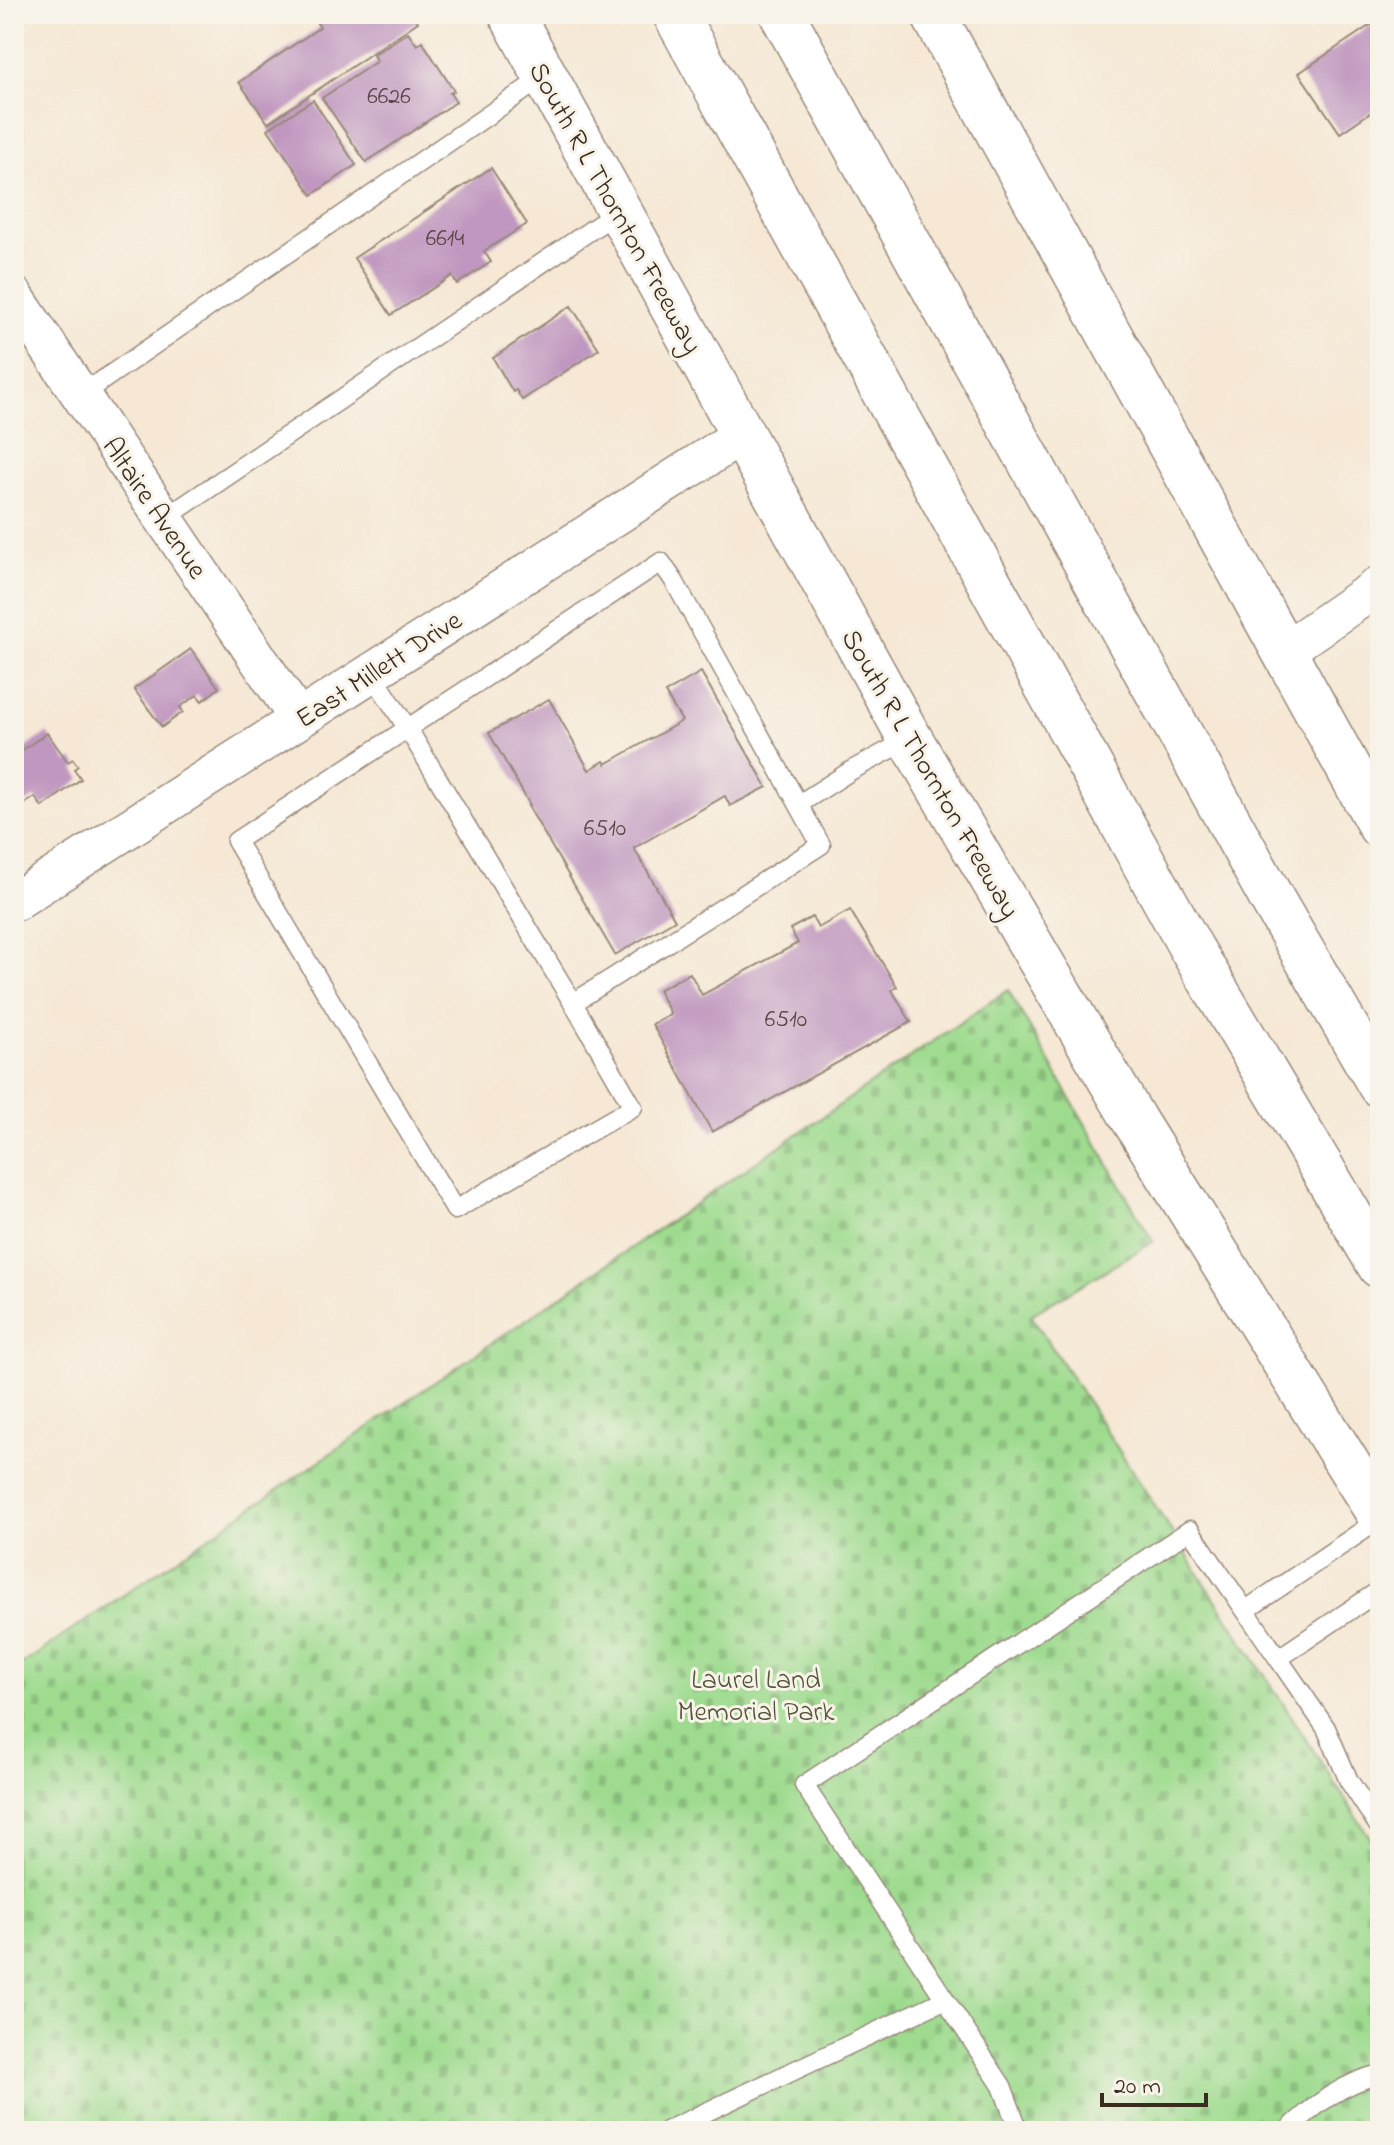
<svg xmlns="http://www.w3.org/2000/svg" width="1394" height="2145" font-family="'Indie Flower',sans-serif">
	<style>
		.cemetery { fill: url(#cemetery-stones); stroke: #6c8256; stroke-width: 2 }
		.building { fill: #c097c0 }
		.lines { fill: none; stroke-linecap: round; stroke-linejoin: round }
		.lane-casing { stroke: #98897a; stroke-width: 21 }
		.street-casing { stroke: #98897a; stroke-width: 41 }
		.secondary-casing { stroke: #98897a; stroke-width: 47 }
		.highway-casing { stroke: #98897a; stroke-width: 47 }
		.lane { stroke: #fff; stroke-width: 18 }
		.street { stroke: #fff; stroke-width: 38 }
		.secondary { stroke: #fff; stroke-width: 44 }
		.highway { stroke: #fff; stroke-width: 44 }
		.labels { text-anchor: middle; stroke-width: 6; stroke-linejoin: round; paint-order: stroke }
		.number-label { font-size: 24px; fill: #5c4546 }
		.street-label { font-size: 28px; fill: #3b2a1e; stroke: #f7f3e8 }
		.park-label { font-size: 28px; fill: #54563a; stroke: #f7f3e8 }
	</style>
	<defs>
		<pattern id="cemetery-stones" width="16" height="16" patternUnits="userSpaceOnUse" patternTransform="scale(2)"><rect width="16" height="16" fill="#9edb8f"/><path d="M2 7V4a2 2 0 0 1 4 0v3zM10 15v-3a2 2 0 0 1 4 0v3z" fill="#89bc7b"/></pattern>
	</defs>
	<rect width="100%" height="100%" fill="#f7f3e8"/>
	<filter id="ink" filterUnits="userSpaceOnUse"><feTurbulence type="fractalNoise" baseFrequency=".0125" numOctaves="2"/><feDisplacementMap in="SourceGraphic" scale="16" xChannelSelector="R" yChannelSelector="G"/><feConvolveMatrix kernelMatrix="1 2 1 2 8 2 1 2 1" color-interpolation-filters="sRGB"/></filter>
	<filter id="wash" filterUnits="userSpaceOnUse"><feTurbulence type="fractalNoise" baseFrequency=".006" numOctaves="4" result="noise"/><feDisplacementMap in="SourceGraphic" scale="32" xChannelSelector="R" yChannelSelector="G"/><feGaussianBlur stdDeviation="1.8" result="paint"/><feColorMatrix in="noise" values="0 0 0 0 0 0 0 0 0 0 0 0 0 0 0 0 0 1.4 0 .05"/><feComposite in="paint" operator="in"/></filter>
	<g filter="url(#wash)">
		<rect width="100%" height="100%" fill="#f6e8d5"/>
		<polygon class="cemetery" points="1008,990 1153,1242 1031,1315 1380,1853 1380,2131 14,2131 14,1670"/>
		<g id="blocks">
			<g class="building">
				<polygon points="331,14 413,14 418,22 268,123 239,82 320,27 317,23"/>
				<polygon points="1365,14 1380,14 1380,106 1340,133 1299,73 1372,24"/>
				<polygon points="408,32 417,45 422,41 454,91 450,93 456,102 366,162 322,98 377,61 373,55"/>
				<polygon points="313,100 356,165 312,195 268,129"/>
				<polygon points="491,168 527,224 484,251 491,262 457,284 452,276 391,315 354,258"/>
				<polygon points="571,306 599,349 522,400 516,390 513,392 493,358"/>
				<polygon points="191,649 219,688 202,701 197,695 180,707 183,712 162,727 134,689"/>
				<polygon points="701,672 767,787 730,806 725,796 634,848 675,920 615,955 528,806 530,805 489,733 549,699 589,770 604,761 606,764 682,721 665,693"/>
				<polygon points="47,733 68,762 73,759 78,766 74,769 81,779 42,807 35,797 14,811 14,756"/>
				<polygon points="850,910 897,987 892,990 911,1022 712,1132 652,1024 671,1014 658,990 690,973 702,995 798,943 790,929 812,917 818,928"/>
			</g>
		</g>
	</g>
	<g filter="url(#ink)">
		<use href="#blocks" fill-opacity="0" stroke="#98897a" stroke-width="2"/>
		<g class="lines">
			<defs>
				<g id="lane">
					<polyline points="81,395 545,76"/>
					<polyline points="164,519 619,211"/>
					<polyline points="371,672 408,729 573,1003 821,845 674,581 661,562 236,841 455,1210 633,1107 573,1003"/>
					<polyline points="799,804 852,770 910,739"/>
					<polyline points="1246,1610 1380,1519"/>
					<polyline points="1279,1658 1380,1590"/>
					<polyline points="666,2131 944,2000"/>
					<polyline points="1019,2131 1002,2086 804,1785 1190,1530 1326,1728 1349,1781 1380,1828"/>
					<path d="M1287 2131C1314 2105 1343 2083 1380 2074"/>
				</g>
				<g id="street">
					<polyline points="14,296 298,718"/>
					<polyline points="1283,652 1380,585"/>
					<polyline points="14,902 742,435"/>
				</g>
				<g id="secondary">
					<polyline points="511,14 909,737 1134,1120 1380,1516"/>
					<polyline points="933,14 1380,826"/>
				</g>
				<g id="highway">
					<polyline points="675,14 1191,948 1380,1266"/>
					<polyline points="782,14 1273,901 1380,1085"/>
				</g>
			</defs>
			<use href="#lane" class="lane-casing"/>
			<use href="#street" class="street-casing"/>
			<use href="#secondary" class="secondary-casing"/>
			<use href="#highway" class="highway-casing"/>
			<use href="#lane" class="lane"/>
			<use href="#street" class="street"/>
			<use href="#secondary" class="secondary"/>
			<use href="#highway" class="highway"/>
		</g>
	</g>
	<g class="labels">
		<g class="number-label">
			<text x="389" y="103">6626</text>
			<text x="445" y="245">6614</text>
			<text x="605" y="835">6510</text>
			<text x="786" y="1026">6510</text>
		</g>
		<g class="street-label">
			<text transform="translate(617 207) rotate(61)" y="10">South R L Thornton Freeway</text>
			<text transform="translate(156 507) rotate(56)" y="10">Altaire Avenue</text>
			<text transform="translate(378 668) rotate(-33)" y="10">East Millett Drive</text>
			<text transform="translate(932 773) rotate(60)" y="10">South R L Thornton Freeway</text>
		</g>
		<g class="park-label">
			<text x="756" y="1688">Laurel Land<tspan x="756" dy="32">Memorial Park</tspan></text>
		</g>
	</g>
	<rect width="1394" height="2145" fill="none" stroke="#f7f3e8" stroke-width="48"/>
	<path d="M1102 2093v12h104v-12" fill="none" stroke="#3b2a1e" stroke-width="4"/>
	<text x="1114" y="2093" font-size="24" fill="#3b2a1e" stroke="#f7f3e8" stroke-width="6" paint-order="stroke">20 m</text>
</svg>
